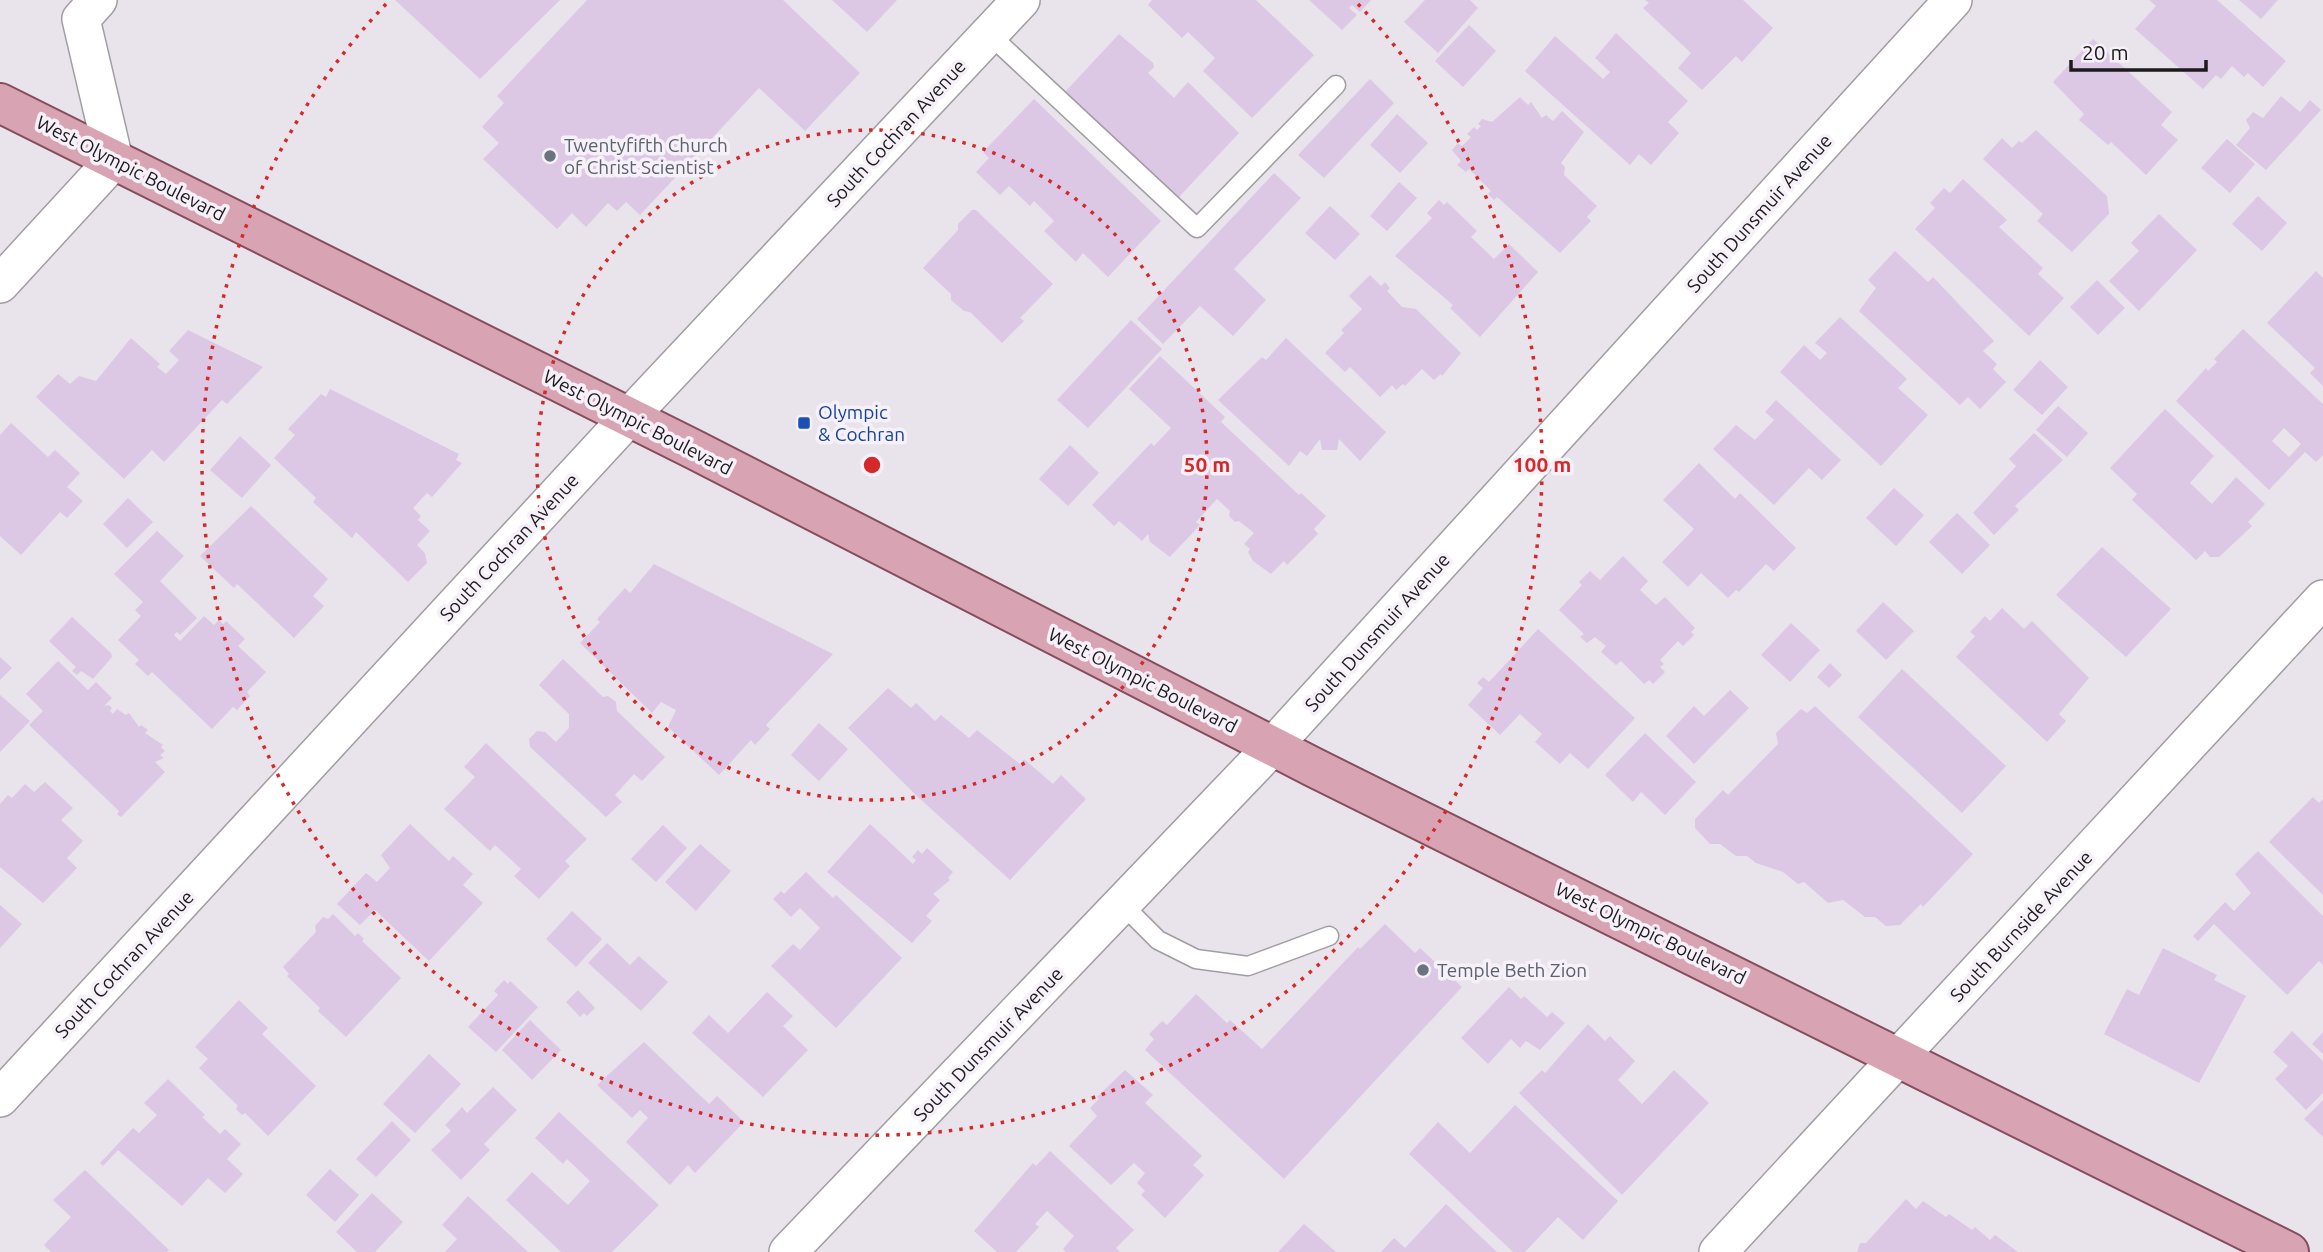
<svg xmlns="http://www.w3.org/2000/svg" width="2323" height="1252" font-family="Ubuntu,sans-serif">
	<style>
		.building { fill: #dcc8e4; fill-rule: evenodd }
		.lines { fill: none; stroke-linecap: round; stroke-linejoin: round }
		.service-casing { stroke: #a19da3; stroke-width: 21 }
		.minor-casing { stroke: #a19da3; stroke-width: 40 }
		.primary-casing { stroke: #854d5e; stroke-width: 42 }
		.service { stroke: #fff; stroke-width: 18 }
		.minor { stroke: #fff; stroke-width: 37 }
		.primary { stroke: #d8a4b3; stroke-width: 38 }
		.ring { fill: none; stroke: #d62828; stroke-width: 3.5; stroke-dasharray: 3.5 7 }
		.worship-dot { fill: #6b7280; stroke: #f6f1f8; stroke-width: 2.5 }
		.transit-dot { fill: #1a4fb4; stroke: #f6f1f8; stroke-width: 2.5 }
		.labels { text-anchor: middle; stroke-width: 7; stroke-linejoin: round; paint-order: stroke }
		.street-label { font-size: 19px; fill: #1c1a1d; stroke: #f6f1f8 }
		.worship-label { font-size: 19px; fill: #5b616d; stroke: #f6f1f8; text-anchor: start }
		.transit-label { font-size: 19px; fill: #164399; stroke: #f6f1f8; text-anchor: start }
		.centre { fill: #d62828; stroke: #f6f1f8; stroke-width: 3.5 }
		.ring-label { font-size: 21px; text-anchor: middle; font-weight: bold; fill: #d62828; stroke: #f6f1f8; stroke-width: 7; stroke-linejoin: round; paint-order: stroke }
	</style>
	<rect width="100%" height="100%" fill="#e9e4eb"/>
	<g class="building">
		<polygon points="395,0 560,0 480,79"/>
		<polygon points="587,0 783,0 860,73 805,131 759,88 640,215 626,202 617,211 608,203 586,227 572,213 557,229 483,159 499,143 482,127 504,103 497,96"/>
		<polygon points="832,0 897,0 867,32"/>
		<polygon points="1152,0 1256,0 1314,55 1252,118 1203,71 1215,58 1188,32 1182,38 1148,5"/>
		<polygon points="1309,0 1371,0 1360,12 1352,5 1349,8 1357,15 1342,30"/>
		<polygon points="1425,0 1470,0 1478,8 1438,53 1404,22"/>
		<polygon points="1645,0 1743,0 1773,28 1742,62 1736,56 1702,90 1678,68 1691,53 1643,8 1649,3"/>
		<polygon points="2149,0 2217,0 2286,61 2263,87 2248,73 2244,77 2232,66 2221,79 2216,75 2203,89 2135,29 2156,6"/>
		<polygon points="2239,0 2278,0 2261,19"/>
		<polygon points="1469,25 1496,51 1463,87 1435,61"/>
		<polygon points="1616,33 1688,101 1668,122 1679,133 1651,165 1639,154 1630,165 1525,71 1555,36 1603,79 1610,72 1595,58"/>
		<polygon points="1119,34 1153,63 1154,67 1148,73 1174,98 1188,82 1239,133 1179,197 1064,93"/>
		<polygon points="2093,39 2172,112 2161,125 2178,140 2146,175 2111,142 2108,145 2079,120 2084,114 2053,82"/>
		<polygon points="1370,79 1394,103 1324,178 1298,155"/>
		<polygon points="2281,96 2300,112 2310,100 2321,110 2266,170 2236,145 2250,128 2246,120 2253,112 2263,118"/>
		<polygon points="1520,97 1528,105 1531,102 1542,118 1546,115 1553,121 1562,111 1584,132 1561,163 1565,167 1564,175 1597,206 1587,217 1591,221 1560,253 1497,197 1494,200 1488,194 1491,191 1469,169 1466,172 1457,165 1461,161 1452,150 1458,143 1462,146 1471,137 1467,134 1474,127 1477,130 1481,126 1478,124 1482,119 1492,122"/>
		<polygon points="1034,99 1161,221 1108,277 1083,253 1076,262 1044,231 1054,221 1034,201 1030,206 1009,186 1000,195 976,172 989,158 983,152"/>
		<polygon points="1397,114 1428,143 1400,173 1370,145"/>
		<polygon points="2036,130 2107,196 2109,214 2072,252 2037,221 2043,214 1983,159 2002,138 2012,148 2019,141 2022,143"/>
		<polygon points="2227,139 2255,164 2230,193 2201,168"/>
		<polygon points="1274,173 1301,198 1234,269 1266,300 1233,336 1200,306 1163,344 1137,319"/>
		<polygon points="1963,179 2007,220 1999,227 2043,268 2038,274 2064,298 2029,336 1915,229 1935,208 1930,203 1944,188 1950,193"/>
		<polygon points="1399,182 1417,198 1387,231 1370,216"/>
		<polygon points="2258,196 2287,223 2262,251 2232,224"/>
		<polygon points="1439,200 1444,205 1447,202 1477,231 1471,237 1494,259 1509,244 1538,272 1480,337 1450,308 1453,305 1395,256 1432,218 1427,213"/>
		<polygon points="1330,206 1360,234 1335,260 1305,233"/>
		<polygon points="972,210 976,210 1053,284 1020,318 1024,321 1002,343 970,312 964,311 951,300 951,294 923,268 958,230 958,224"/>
		<polygon points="2159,214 2197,250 2139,311 2109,281 2139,251 2131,243"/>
		<polygon points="1895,251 1928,282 1933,277 1994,341 1983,351 1997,364 1993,369 2006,382 1980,409 1968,397 1960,405 1859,311 1876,288 1868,280"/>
		<polygon points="2316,271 2323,278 2323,386 2310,373 2315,368 2267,323"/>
		<polygon points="1370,275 1381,286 1385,282 1390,288 1387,291 1402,307 1416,309 1461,353 1442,376 1441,374 1434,380 1422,369 1405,386 1403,384 1396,390 1392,385 1380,397 1350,367 1345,372 1325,353 1344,333 1341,330 1362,309 1349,296"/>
		<polygon points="2097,280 2125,308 2098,335 2070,307"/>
		<polygon points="1840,317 1907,379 1898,388 1928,415 1881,466 1780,372 1804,345 1820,360 1827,353 1815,343"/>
		<polygon points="1131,320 1162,349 1088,428 1057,400"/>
		<path d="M2243 329 2323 404V455L2316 462 2305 452 2269 490 2176 401 2206 368 2208 371 2217 362 2214 359ZM2284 428 2301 444 2289 457 2272 441Z"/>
		<polygon points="188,330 263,367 227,404 222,400 164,462 152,450 124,479 36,397 58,374 70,384 79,376 96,381 131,338 160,364 157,367 166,374 179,360 169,351"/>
		<polygon points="1286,338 1386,432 1360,461 1339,439 1337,450 1322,450 1320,439 1307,456 1300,451 1289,466 1218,400 1262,357 1266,360"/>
		<polygon points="1160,356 1225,417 1221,422 1299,495 1301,493 1326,516 1314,529 1318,534 1287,565 1284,561 1271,574 1253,561 1248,552 1250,549 1244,544 1254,533 1239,521 1235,522 1229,516 1230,511 1217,499 1196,522 1200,525 1170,557 1150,542 1148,534 1142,541 1119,521 1114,526 1092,505 1151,443 1154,446 1171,428 1129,389"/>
		<polygon points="2040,360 2068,387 2042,415 2013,390"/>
		<polygon points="330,389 459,454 456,460 462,463 432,497 427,493 413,508 421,516 418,520 430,531 417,545 425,553 427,563 408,582 356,532 352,538 313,502 316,498 274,458 295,435 288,429 321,394 326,397"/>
		<polygon points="1776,400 1841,460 1822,480 1809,468 1774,505 1713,449 1736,425 1755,440 1774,420 1765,412"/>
		<polygon points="2058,406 2088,433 2067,457 2036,430"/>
		<polygon points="2165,409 2214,456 2190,483 2212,504 2236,477 2265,504 2248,522 2252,526 2219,557 2210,557 2205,551 2196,560 2132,500 2137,494 2110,468"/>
		<polygon points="11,423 48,457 55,450 80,473 67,487 83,501 67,518 60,512 21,555 0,536 0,435"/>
		<polygon points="2034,433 2063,460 2015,506 2019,510 1994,535 1973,513 2016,466 2009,459"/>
		<polygon points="240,436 271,465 242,498 210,470"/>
		<polygon points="1070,445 1099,473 1068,506 1039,479"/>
		<polygon points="1699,463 1735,499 1740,493 1796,548 1774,571 1766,564 1739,592 1736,590 1728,598 1701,573 1688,587 1662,562 1694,529 1663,500"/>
		<polygon points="1894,488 1924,515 1896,546 1866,518"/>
		<polygon points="128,498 153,522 127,548 103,524"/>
		<polygon points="251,506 328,579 313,596 324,606 294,638 237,584 234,588 200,556"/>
		<polygon points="1957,513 1990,545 1962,574 1929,542"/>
		<polygon points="157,531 184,556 160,581 197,618 180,635 177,632 174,635 180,641 204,616 214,625 219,620 223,624 226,621 245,639 238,646 266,672 247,692 250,696 237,710 233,707 212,729 152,672 148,676 135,664 139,660 118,640 141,616 135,610 143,602 114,574"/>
		<polygon points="2102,547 2171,609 2126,657 2056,595"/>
		<polygon points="1623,556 1648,581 1640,590 1656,605 1665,597 1695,628 1691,632 1694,635 1683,646 1678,641 1660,660 1664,664 1660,667 1665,672 1653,684 1649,680 1644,684 1621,661 1616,665 1601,652 1606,646 1595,637 1587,643 1580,637 1584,634 1559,610 1582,585 1579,582 1590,571 1600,580"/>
		<polygon points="654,564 833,654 766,725 770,729 755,745 751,740 719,775 668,727 676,710 661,702 652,713 580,643 600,622 597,619 625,588 630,593"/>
		<polygon points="1883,602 1914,631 1886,660 1856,631"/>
		<polygon points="2002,608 2024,629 2032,621 2089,678 2059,714 2066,721 2047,742 1956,657 1975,636 1970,632 1985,616 1990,621"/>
		<polygon points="72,617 111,653 112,657 93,679 81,671 77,675 72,671 76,667 49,641"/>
		<polygon points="1791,623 1820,650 1790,682 1761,655"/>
		<polygon points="1538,629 1635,718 1588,769 1570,753 1560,764 1535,742 1542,734 1520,714 1500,735 1468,705 1483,688 1477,683 1483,677 1489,682"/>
		<polygon points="0,657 12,668 0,680"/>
		<polygon points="563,659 603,697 608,696 616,702 617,711 665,757 642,781 634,774 615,795 622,802 606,817 530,747 529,739 537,731 545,732 556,742 569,728 569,714 539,685"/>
		<polygon points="58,661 88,690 96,682 112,698 104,706 109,705 112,708 110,711 113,714 117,709 126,715 129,713 139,727 141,725 148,730 145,733 163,745 161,747 165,751 160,755 164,758 155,762 165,772 121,817 117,814 119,811 29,725 43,711 26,694"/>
		<polygon points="1830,663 1842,675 1829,688 1817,677"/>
		<polygon points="1902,669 2006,766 1962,813 1858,717"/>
		<polygon points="888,688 911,708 916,703 935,721 941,715 969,738 977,730 1020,764 1024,759 1053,784 1061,775 1086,799 1010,880 919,798 848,728"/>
		<polygon points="1730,690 1749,708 1694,764 1666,736 1694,706 1704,716"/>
		<polygon points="0,695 30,721 0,752"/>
		<polygon points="1815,706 1973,854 1923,907 1921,904 1900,925 1886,926 1875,917 1865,917 1843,900 1828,903 1804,882 1798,884 1783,872 1756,863 1747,856 1736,856 1720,844 1710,844 1695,828 1695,819 1723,790 1728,795 1778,744 1776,733 1801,709 1807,713"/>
		<polygon points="819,723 848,749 819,781 791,755"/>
		<polygon points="1645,733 1696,782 1665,815 1641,792 1633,802 1605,775"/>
		<polygon points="486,743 587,839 565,861 570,866 539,899 514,876 521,869 495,845 490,851 444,809 475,777 464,767"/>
		<polygon points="45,782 73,808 61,820 83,841 67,858 77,868 43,903 0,867 0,804 8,795 12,798 25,784 34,792"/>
		<polygon points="2313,797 2319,803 2323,799 2323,895 2269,842"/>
		<polygon points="410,824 449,861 453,856 473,874 463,885 483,903 429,961 375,910 360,925 337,904 366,873 377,882 390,868 381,855"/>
		<polygon points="870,824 913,864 916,860 912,857 918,850 922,854 927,848 953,872 948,878 950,880 933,894 940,900 926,916 932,921 912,943 827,872"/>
		<polygon points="663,825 687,848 656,882 631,859"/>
		<polygon points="700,844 731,871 696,911 665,882"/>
		<polygon points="2258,851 2323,916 2323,965 2319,961 2287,995 2214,924 2198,941 2193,936 2225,902 2234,911 2251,893 2235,874"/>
		<polygon points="806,872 833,898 836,895 902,958 836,1028 771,966 793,944 800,950 820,928 800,908 791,917 773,899 781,891 784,894"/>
		<polygon points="0,905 22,924 0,948"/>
		<polygon points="572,911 602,939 576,967 546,939"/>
		<polygon points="333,914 355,936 358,933 364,939 362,941 401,978 346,1037 318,1011 320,1008 287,976 289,974 283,967 316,932 315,926 323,917 328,919"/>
		<polygon points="1385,924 1415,953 1420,948 1462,987 1284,1179 1145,1050 1154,1039 1149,1034 1162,1021 1167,1025 1196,994 1227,1023 1230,1020 1262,1049 1358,947 1360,949"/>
		<polygon points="607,943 630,965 639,956 668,982 641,1011 588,963"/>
		<polygon points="2163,948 2217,975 2214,980 2246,996 2199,1083 2104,1034 2127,989 2139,995"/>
		<polygon points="504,980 508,984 510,981 538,1007 496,1052 468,1027 498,995 494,991"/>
		<polygon points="1509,987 1521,999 1524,996 1547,1017 1552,1012 1565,1023 1540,1050 1526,1041 1520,1048 1511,1039 1488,1064 1461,1038"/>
		<polygon points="578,990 595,1008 587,1016 584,1013 580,1017 566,1002"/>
		<polygon points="767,992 793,1016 783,1026 808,1050 763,1097 692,1033 709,1015 728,1033"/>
		<polygon points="239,1000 268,1028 262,1034 316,1086 268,1136 245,1113 242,1115 236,1109 238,1106 199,1068 208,1059 195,1047"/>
		<polygon points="530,1020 561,1050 532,1080 502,1050"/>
		<polygon points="1588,1024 1605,1041 1610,1036 1635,1061 1618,1080 1642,1104 1674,1070 1709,1103 1622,1195 1519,1093 1542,1070 1545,1073"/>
		<polygon points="2292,1031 2323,1061 2323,1093 2306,1110 2275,1079 2288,1066 2273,1052"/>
		<polygon points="2323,1032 2323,1054 2312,1044"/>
		<polygon points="644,1042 709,1104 717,1096 744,1122 695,1173 688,1165 670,1185 626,1142 648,1118 640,1110 632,1118 597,1085"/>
		<polygon points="429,1054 461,1084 415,1133 383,1104"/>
		<polygon points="1125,1070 1153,1095 1145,1103 1202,1156 1193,1165 1204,1175 1165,1218 1141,1195 1145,1191 1137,1183 1145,1173 1134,1163 1111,1185 1069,1146 1097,1116 1090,1108 1099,1099 1097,1097"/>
		<polygon points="168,1079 205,1115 202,1117 220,1134 225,1129 241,1144 227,1159 243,1174 225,1193 208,1178 182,1206 118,1150 103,1166 100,1163 133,1128 139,1133 157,1115 144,1103"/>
		<polygon points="493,1087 517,1110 484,1144 490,1150 461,1180 431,1150 451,1131 445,1125 462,1107 467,1113"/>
		<polygon points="2323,1100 2323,1137 2304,1119"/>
		<polygon points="1515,1105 1618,1201 1583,1240 1558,1217 1525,1252 1513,1252 1409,1154 1438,1122 1470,1153"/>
		<polygon points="559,1112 659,1205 612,1252 561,1252 506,1200 532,1172 568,1205 590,1181 567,1159 563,1164 535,1138"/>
		<polygon points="392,1121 411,1140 376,1177 356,1159"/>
		<polygon points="1050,1151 1134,1230 1116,1248 1120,1252 1066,1252 1063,1249 1074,1236 1047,1211 1035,1224 1039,1227 1016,1252 997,1252 974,1231 1033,1163 1036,1166"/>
		<polygon points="330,1169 359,1195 335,1222 306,1195"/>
		<polygon points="85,1170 169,1250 167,1252 51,1252 44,1245 71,1217 53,1200"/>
		<polygon points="372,1193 403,1222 375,1252 357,1252 336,1232"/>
		<polygon points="468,1196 528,1252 445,1252 457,1239 442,1225"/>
		<polygon points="1906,1199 1916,1209 1923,1201 1946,1217 1949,1214 1972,1230 1975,1227 1990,1240 1995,1235 2018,1252 1857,1252 1860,1243 1866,1243"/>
		<polygon points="1446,1204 1497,1252 1381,1252 1394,1238 1405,1248"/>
		<polygon points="1304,1224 1336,1252 1278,1252"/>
	</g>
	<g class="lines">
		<defs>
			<g id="service">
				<polyline points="989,34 1197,228 1336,85"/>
				<polyline points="1122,904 1158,940 1196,959 1248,966 1329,936"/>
			</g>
			<g id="minor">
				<polyline points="0,284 114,160 81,19 98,0"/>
				<polyline points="0,1098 629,417 1021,0"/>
				<polyline points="788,1252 1273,746 1953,0"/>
				<polyline points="1718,1252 2323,599"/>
			</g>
			<polyline id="primary" points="0,103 695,450 1313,767 2289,1252"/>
		</defs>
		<use href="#service" class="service-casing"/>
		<use href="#minor" class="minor-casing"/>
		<use href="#primary" class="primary-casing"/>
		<use href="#service" class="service"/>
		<use href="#minor" class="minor"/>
		<use href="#primary" class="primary"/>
	</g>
	<g class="ring">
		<circle cx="872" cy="465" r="335"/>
		<path d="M1358 4A670 670 0 1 1 386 4"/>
	</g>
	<g class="worship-dot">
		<circle cx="550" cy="156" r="7"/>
		<circle cx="1423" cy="970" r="7"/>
	</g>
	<rect class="transit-dot" x="797" y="416" width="14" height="14" rx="3.5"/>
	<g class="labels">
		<g class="street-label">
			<text transform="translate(896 133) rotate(-47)" y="7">South Cochran Avenue</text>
			<text transform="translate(131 168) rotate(27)" y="7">West Olympic Boulevard</text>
			<text transform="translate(1759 213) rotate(-48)" y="7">South Dunsmuir Avenue</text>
			<text transform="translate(638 422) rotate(27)" y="7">West Olympic Boulevard</text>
			<text transform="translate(509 547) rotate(-47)" y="7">South Cochran Avenue</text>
			<text transform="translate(1377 632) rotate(-48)" y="7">South Dunsmuir Avenue</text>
			<text transform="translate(1143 680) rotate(27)" y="7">West Olympic Boulevard</text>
			<text transform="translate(2021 926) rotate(-47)" y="7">South Burnside Avenue</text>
			<text transform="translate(1651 933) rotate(26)" y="7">West Olympic Boulevard</text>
			<text transform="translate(124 964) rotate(-47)" y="7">South Cochran Avenue</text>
			<text transform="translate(988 1044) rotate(-46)" y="7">South Dunsmuir Avenue</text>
		</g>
		<g class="worship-label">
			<text x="564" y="152">Twentyfifth Church<tspan x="564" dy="22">of Christ Scientist</tspan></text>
			<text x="1437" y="977">Temple Beth Zion</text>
		</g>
		<g class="transit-label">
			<text x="818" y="419">Olympic<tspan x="818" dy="22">&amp; Cochran</tspan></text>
		</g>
	</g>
	<circle cx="872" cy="465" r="10" class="centre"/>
	<g class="ring-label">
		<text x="1207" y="472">50 m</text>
		<text x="1542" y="472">100 m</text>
	</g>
	<path d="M2071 60v10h135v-10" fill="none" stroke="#1c1a1d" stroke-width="3.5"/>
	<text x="2082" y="60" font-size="21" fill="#1c1a1d" stroke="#f6f1f8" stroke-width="5" paint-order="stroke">20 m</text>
</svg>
